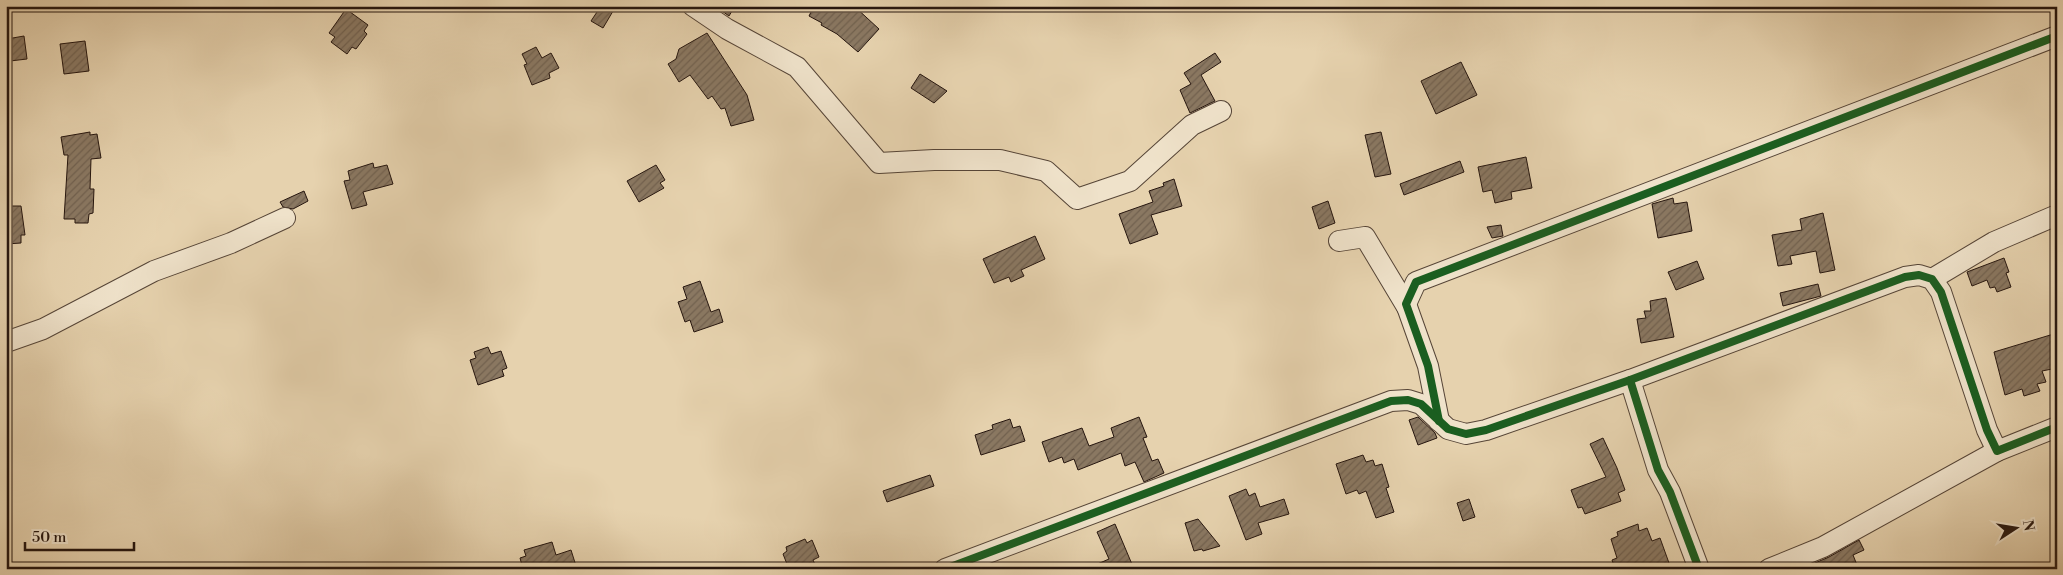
<svg xmlns="http://www.w3.org/2000/svg" width="2063" height="575" font-family="'Libre Bodoni',serif">
	<style>
		.building { fill: url(#building-hatch); stroke: #26160f }
		.lines { fill: none; stroke-linecap: round; stroke-linejoin: round }
		.minor-casing { stroke: #564537; stroke-width: 22 }
		.minor { stroke: #efe2ca; stroke-width: 20 }
		.cycleway-casing { stroke: #efe2ca; stroke-width: 11 }
		.cycleway { stroke: #1b5e20; stroke-width: 8 }
	</style>
	<defs>
		<pattern id="building-hatch" width="6" height="6" patternUnits="userSpaceOnUse" patternTransform="scale(1.25)"><rect width="6" height="6" fill="#8a7862"/><path d="M-1 1l2-2M0 6l6-6M5 7l2-2" fill="none" stroke="#71614f"/></pattern>
	</defs>
	<rect width="100%" height="100%" fill="#e6d2ae"/>
	<filter id="stains"><feTurbulence type="fractalNoise" baseFrequency=".004" numOctaves="4"/><feColorMatrix values="0 0 0 0 .2 0 0 0 0 .09 0 0 0 0 .02 0 0 0 .5 -.17"/></filter>
	<radialGradient id="worn" r=".72"><stop offset=".6" stop-color="#630" stop-opacity="0"/><stop offset="1" stop-color="#630" stop-opacity=".3"/></radialGradient>
	<g class="building">
		<polygon points="601,6 616,6 603,28 591,21"/>
		<polygon points="715,6 735,6 729,16"/>
		<polygon points="814,6 854,6 879,29 858,52 837,34 821,25 822,23 809,16"/>
		<polygon points="346,9 368,25 364,31 367,34 356,49 352,47 347,54 331,42 335,37 329,33"/>
		<polygon points="707,33 747,95 754,120 731,126 725,108 721,109 712,96 708,99 690,75 679,82 668,64 676,59 679,49"/>
		<polygon points="24,36 27,59 10,61 7,39"/>
		<polygon points="85,41 89,71 64,74 60,44"/>
		<polygon points="536,47 542,58 551,53 559,68 549,73 550,78 532,85 524,65 527,64 522,54"/>
		<polygon points="1215,53 1221,62 1201,75 1215,101 1190,113 1180,90 1191,84 1184,73"/>
		<polygon points="1461,62 1477,95 1436,114 1421,81"/>
		<polygon points="920,74 947,91 934,103 911,88"/>
		<polygon points="90,132 90,135 97,134 101,158 91,159 90,189 94,189 93,213 89,214 88,223 75,223 75,219 64,219 68,155 64,155 61,137"/>
		<polygon points="1381,132 1391,174 1375,177 1365,135"/>
		<polygon points="1526,157 1532,188 1511,192 1512,199 1495,203 1492,190 1483,192 1478,167"/>
		<polygon points="1460,161 1464,172 1404,195 1400,184"/>
		<polygon points="373,163 374,168 387,165 393,184 363,192 367,205 352,209 344,181 350,180 348,171"/>
		<polygon points="656,165 665,180 660,183 664,188 639,202 627,181"/>
		<polygon points="1174,179 1182,206 1151,215 1158,234 1130,244 1119,214 1153,202 1149,191 1164,186 1163,183"/>
		<polygon points="304,191 308,201 293,209 283,207 280,202"/>
		<polygon points="1673,198 1674,204 1687,202 1692,231 1658,238 1652,204"/>
		<polygon points="1328,201 1335,223 1319,229 1312,207"/>
		<polygon points="6,206 21,206 25,235 21,235 21,243 6,244"/>
		<polygon points="1823,213 1835,270 1820,273 1816,251 1790,256 1792,264 1778,266 1772,235 1802,230 1800,219"/>
		<polygon points="1501,225 1503,236 1492,238 1487,227"/>
		<polygon points="1035,236 1045,259 1021,270 1024,276 1011,282 1009,277 994,283 983,259"/>
		<polygon points="2004,258 2009,272 2006,273 2011,287 1997,292 1995,287 1990,288 1987,280 1972,286 1967,272"/>
		<polygon points="1697,261 1704,279 1676,290 1668,272"/>
		<polygon points="700,281 711,312 719,309 723,322 694,332 690,320 685,322 678,302 687,299 683,287"/>
		<polygon points="1818,284 1821,296 1783,306 1780,293"/>
		<polygon points="1666,298 1674,337 1641,343 1637,319 1646,318 1644,311 1651,311 1650,301"/>
		<polygon points="2057,333 2057,368 2042,371 2046,382 2037,384 2040,391 2024,396 2022,389 2005,395 1994,352"/>
		<polygon points="488,347 491,354 501,351 507,368 502,370 504,376 478,385 470,360 476,358 474,352"/>
		<polygon points="1139,417 1147,437 1143,438 1152,461 1158,459 1164,473 1144,482 1135,462 1125,466 1121,453 1078,470 1074,459 1064,463 1062,457 1049,462 1042,442 1082,428 1089,446 1114,437 1111,428"/>
		<polygon points="1418,417 1435,433 1437,438 1418,445 1409,420"/>
		<polygon points="1010,419 1013,428 1020,426 1025,441 981,455 975,435 993,429 992,425"/>
		<polygon points="1603,438 1617,468 1625,490 1618,493 1621,501 1585,514 1582,507 1578,508 1571,490 1606,477 1590,444"/>
		<polygon points="1363,455 1366,462 1373,460 1375,466 1382,464 1389,487 1386,488 1394,512 1376,518 1366,491 1359,494 1357,490 1346,494 1336,464"/>
		<polygon points="930,475 934,486 887,502 883,491"/>
		<polygon points="1246,489 1249,496 1255,493 1260,507 1284,499 1289,514 1258,523 1262,534 1246,540 1229,496"/>
		<polygon points="1469,499 1475,517 1463,521 1457,503"/>
		<polygon points="1198,519 1220,546 1203,551 1202,549 1194,551 1185,523"/>
		<polygon points="1115,524 1134,569 1086,569 1109,559 1097,532"/>
		<polygon points="1638,524 1639,531 1647,528 1652,541 1660,538 1669,563 1652,569 1615,569 1612,560 1617,558 1611,539 1618,536 1617,532"/>
		<polygon points="805,539 807,543 812,540 819,557 813,560 817,569 789,569 783,554 787,551 786,547"/>
		<polygon points="1859,540 1864,550 1853,555 1857,565 1850,569 1801,569 1829,557"/>
		<polygon points="552,542 556,555 571,550 577,569 523,569 520,558 526,556 524,550"/>
	</g>
	<g class="lines">
		<defs>
			<g id="minor">
				<polyline points="693,6 727,29 797,67 879,163 934,160 1000,160 1046,171 1077,199 1130,181 1192,125 1221,111"/>
				<polyline points="1339,241 1365,237 1407,307"/>
				<polyline points="1932,279 1994,242 2057,215"/>
				<polyline points="6,342 43,329 154,271 231,243 285,218"/>
				<polyline points="1439,421 1428,366 1406,304 1416,282 2057,36"/>
				<polyline points="945,569 1391,401 1408,400 1421,404 1448,429 1466,434 1486,430 1630,380"/>
				<polyline points="1699,569 1670,492 1658,470 1630,380 1905,277 1919,275 1932,279 1941,292 1987,430 1997,451 2057,427"/>
				<polyline points="1769,569 1823,547 1997,451"/>
			</g>
		</defs>
		<use href="#minor" class="minor-casing"/>
		<use href="#minor" class="minor"/>
		<defs>
			<g id="cycleway">
				<polyline points="1439,421 1428,366 1406,304 1416,282 2057,36"/>
				<polyline points="945,569 1391,401 1408,400 1421,404 1448,429 1466,434 1486,430 1630,380"/>
				<polyline points="1699,569 1670,492 1658,470 1630,380 1905,277 1919,275 1932,279 1941,292 1987,430 1997,451 2057,427"/>
			</g>
		</defs>
		<use href="#cycleway" class="cycleway-casing"/>
		<use href="#cycleway" class="cycleway"/>
	</g>
	<rect width="2063" height="575" fill="none" stroke="#e6d2ae" stroke-width="25"/>
	<rect x="8" y="8" width="2048" height="560" fill="none" stroke="#26160f" stroke-width="2.5"/>
	<rect x="12" y="12" width="2038" height="550" fill="none" stroke="#26160f"/>
	<g transform="translate(2016 528) rotate(78)" stroke="#efe2ca" stroke-width="4" paint-order="stroke">
	<path d="M0-4L9 19L0 12L-9 19Z" fill="#26160f"/>
	<text y="-8" font-size="14" font-weight="bold" text-anchor="middle" fill="#26160f">N</text>
	</g>
	<path d="M25 542v8h109v-8" fill="none" stroke="#26160f" stroke-width="2.5"/>
	<text x="32" y="542" font-size="15" fill="#26160f" stroke="#efe2ca" stroke-width="4" paint-order="stroke">50 m</text>
	<rect width="100%" height="100%" filter="url(#stains)"/>
	<rect width="100%" height="100%" fill="url(#worn)"/>
</svg>
